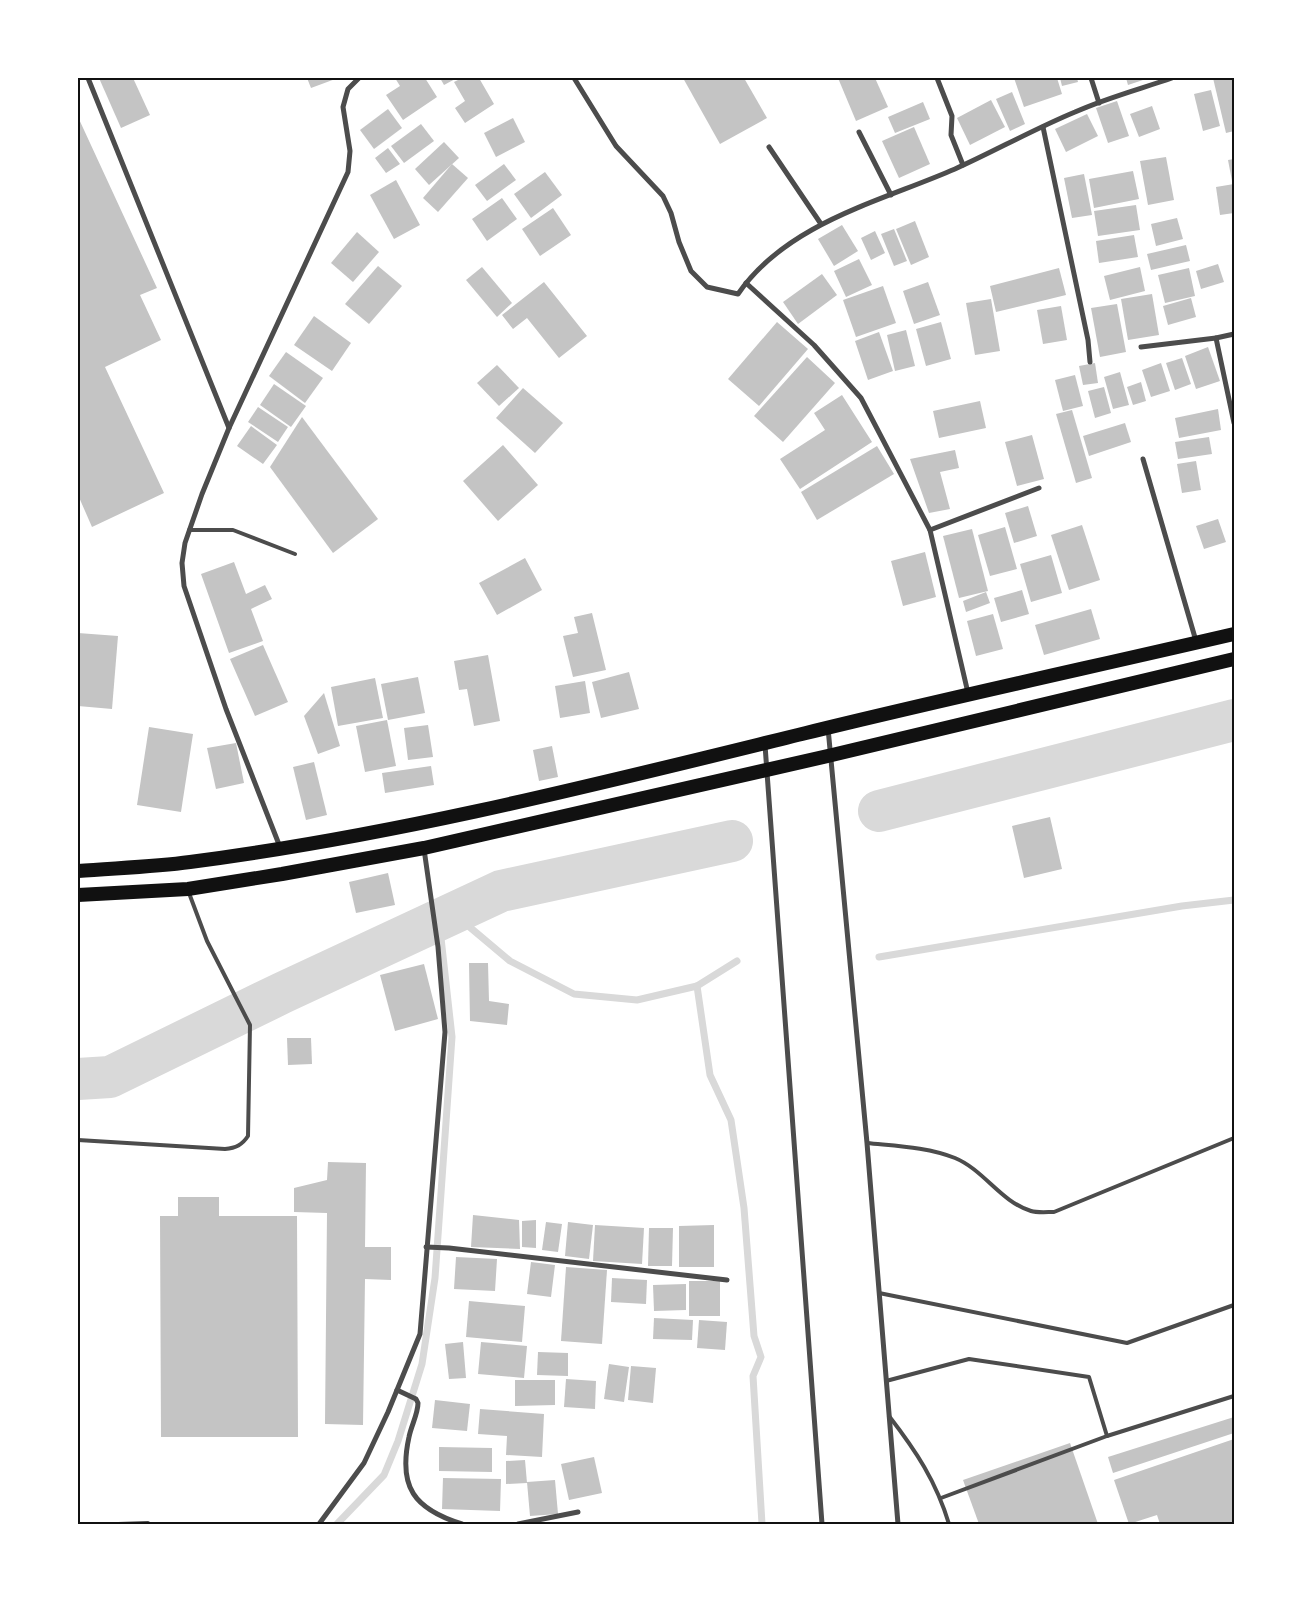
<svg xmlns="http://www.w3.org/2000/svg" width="1312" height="1602" font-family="'PT Sans Narrow',sans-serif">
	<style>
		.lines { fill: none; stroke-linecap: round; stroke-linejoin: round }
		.stream { stroke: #d9d9d9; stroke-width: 7 }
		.river { stroke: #d9d9d9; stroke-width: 42 }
		.building { fill: #c4c4c4 }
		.service { stroke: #4c4c4c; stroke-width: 4 }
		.minor { stroke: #4c4c4c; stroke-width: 5 }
		.trunk { stroke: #111; stroke-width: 14 }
		.neatline { fill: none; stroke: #111; stroke-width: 2 }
	</style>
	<rect width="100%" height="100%" fill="#fff"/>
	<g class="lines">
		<g class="stream">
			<polyline points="459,911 466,924 510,961 574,994 637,1000 697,986 737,961"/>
			<polyline points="879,957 1182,906 1234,900"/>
			<polyline points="697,986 710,1075 731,1120 744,1208 754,1336 761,1357 753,1376 762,1524"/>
			<polyline points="337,1524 384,1475 398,1441 422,1364 435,1278 452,1037 439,920"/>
		</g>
		<g class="river">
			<polyline points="879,811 1234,720"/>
			<polyline points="78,1079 110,1077 282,993 501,891 732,841"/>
		</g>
	</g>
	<g class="building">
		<polygon points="99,78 133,78 150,115 121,128"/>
		<polygon points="307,78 338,78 311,88"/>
		<polygon points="395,78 425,78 437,97 403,120 386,95 400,86"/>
		<polygon points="440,78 457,78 444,85"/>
		<polygon points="462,78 479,78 494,104 465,123 455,108 465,101 454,82"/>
		<polygon points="683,78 744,78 767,118 720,144"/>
		<polygon points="838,78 875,78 888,107 856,121"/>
		<polygon points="1014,78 1057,78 1062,94 1024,107"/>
		<polygon points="1060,78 1077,78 1078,82 1062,86"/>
		<polygon points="1126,78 1149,78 1128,85"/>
		<polygon points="1213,78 1234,78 1234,131 1226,133"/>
		<polygon points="1211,90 1220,126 1203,131 1194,94"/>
		<polygon points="1012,92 1025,124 1010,131 996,99"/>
		<polygon points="991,100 1005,127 970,145 957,118"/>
		<polygon points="1117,101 1129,136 1108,143 1096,108"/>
		<polygon points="923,102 930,119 895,133 888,117"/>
		<polygon points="1152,106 1160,129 1139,137 1130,114"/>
		<polygon points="388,109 402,128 374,149 360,130"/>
		<polygon points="1087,114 1098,136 1066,152 1055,129"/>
		<polygon points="78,117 157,288 140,295 161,340 105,367 164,493 92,527 78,495"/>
		<polygon points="513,118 525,142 496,157 484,133"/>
		<polygon points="421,124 434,141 404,163 391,146"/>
		<polygon points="914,127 930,164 899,178 882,141"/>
		<polygon points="444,142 459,158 429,185 415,169"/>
		<polygon points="388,148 400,164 386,173 375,158"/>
		<polygon points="1166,157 1174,200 1148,205 1140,161"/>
		<polygon points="1234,159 1234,181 1232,181 1228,160"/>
		<polygon points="452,164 468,178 438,212 423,198"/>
		<polygon points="504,164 516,180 487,201 475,185"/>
		<polygon points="1133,171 1139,199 1094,208 1089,179"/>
		<polygon points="545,172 562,195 531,218 514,194"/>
		<polygon points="1084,174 1092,215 1072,218 1064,178"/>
		<polygon points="396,180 420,225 394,239 370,195"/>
		<polygon points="1234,184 1234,213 1220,215 1216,187"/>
		<polygon points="502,198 517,219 487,241 472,219"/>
		<polygon points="1136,205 1140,230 1098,236 1094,211"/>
		<polygon points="553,208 571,235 540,256 522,229"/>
		<polygon points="1177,218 1183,239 1156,246 1151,224"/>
		<polygon points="915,221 929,257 911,265 896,229"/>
		<polygon points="842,225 858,251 834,266 818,239"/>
		<polygon points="894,229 907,261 894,266 881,234"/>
		<polygon points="875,231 885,253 871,260 861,238"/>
		<polygon points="357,232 379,252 353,282 331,263"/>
		<polygon points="1134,235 1138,257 1099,263 1096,241"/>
		<polygon points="1186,245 1190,261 1151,270 1147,254"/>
		<polygon points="859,259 872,285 846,297 834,271"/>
		<polygon points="1218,264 1224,282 1201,289 1196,271"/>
		<polygon points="378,266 402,286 369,324 345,304"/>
		<polygon points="482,267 512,303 497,317 466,280"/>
		<polygon points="1140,267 1145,291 1110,300 1104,276"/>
		<polygon points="1059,268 1066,295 996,312 990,286"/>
		<polygon points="1189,268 1195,296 1165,303 1158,275"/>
		<polygon points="822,274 837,295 798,324 783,302"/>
		<polygon points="544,282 587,336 559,358 527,318 513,329 502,315"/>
		<polygon points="928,282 940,315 914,324 903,291"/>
		<polygon points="883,286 896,323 856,337 843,300"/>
		<polygon points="1152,294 1159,335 1128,340 1121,299"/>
		<polygon points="1191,298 1196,317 1168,325 1163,306"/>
		<polygon points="991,299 1000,351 975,355 966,303"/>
		<polygon points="1117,304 1126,352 1100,357 1091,308"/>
		<polygon points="1061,306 1067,340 1043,344 1037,310"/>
		<polygon points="314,316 351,343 332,371 294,345"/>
		<polygon points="777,322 808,349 759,406 728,379"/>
		<polygon points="941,322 951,359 926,366 916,329"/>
		<polygon points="906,330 915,366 895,371 887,335"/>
		<polygon points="879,332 893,371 868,380 855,341"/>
		<polygon points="1208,347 1220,381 1196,389 1185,356"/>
		<polygon points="286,352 323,378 305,403 269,376"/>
		<polygon points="807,357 835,383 783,442 754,416"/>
		<polygon points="1182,358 1191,384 1175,390 1166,363"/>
		<polygon points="1095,363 1098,383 1083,385 1079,366"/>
		<polygon points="1161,363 1170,391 1151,397 1142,370"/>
		<polygon points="497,365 519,388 499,406 477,383"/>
		<polygon points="1120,372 1129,405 1113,409 1104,377"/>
		<polygon points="1075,375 1083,406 1063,411 1055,380"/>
		<polygon points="1141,382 1146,401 1133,405 1127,387"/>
		<polygon points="274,384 306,406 291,427 260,405"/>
		<polygon points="1104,387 1111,413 1095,418 1088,391"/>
		<polygon points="523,388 563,423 535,453 496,418"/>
		<polygon points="842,395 872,442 800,489 780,459 825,430 814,413"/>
		<polygon points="980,401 986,428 939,438 933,411"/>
		<polygon points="258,407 288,427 278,442 248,422"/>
		<polygon points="1218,409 1221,430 1179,438 1175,418"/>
		<polygon points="1072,410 1092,478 1076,483 1056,414"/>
		<polygon points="302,417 378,519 333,553 270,467"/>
		<polygon points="1125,423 1131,442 1089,456 1083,436"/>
		<polygon points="251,426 277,445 263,464 237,446"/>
		<polygon points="1032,435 1044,479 1017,486 1005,442"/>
		<polygon points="1209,437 1212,454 1178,459 1175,442"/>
		<polygon points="503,445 538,485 498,521 463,481"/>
		<polygon points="877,446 894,474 817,520 801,492"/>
		<polygon points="955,450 959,468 940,472 950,509 929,513 910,459"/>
		<polygon points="1196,461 1201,490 1182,493 1177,464"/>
		<polygon points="1028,506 1037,536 1014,543 1005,513"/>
		<polygon points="1218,519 1226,542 1204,549 1196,526"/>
		<polygon points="1082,525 1100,580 1069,590 1051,535"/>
		<polygon points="1005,527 1017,569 990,576 978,535"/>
		<polygon points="972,529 988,591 959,598 943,536"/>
		<polygon points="925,552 936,597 903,606 891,561"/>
		<polygon points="1051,555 1062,593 1031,602 1020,564"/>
		<polygon points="525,558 542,590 497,615 479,583"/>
		<polygon points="234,562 246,594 265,585 272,599 251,609 263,641 229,653 201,574"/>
		<polygon points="1022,590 1029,614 1001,622 994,598"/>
		<polygon points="986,592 990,603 966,612 963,601"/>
		<polygon points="1091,609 1100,639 1044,655 1035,625"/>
		<polygon points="592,613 606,670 573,677 563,636 578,633 574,617"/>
		<polygon points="993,614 1003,649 976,656 967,621"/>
		<polygon points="78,633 118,636 112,709 78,706"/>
		<polygon points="263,645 288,702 255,716 230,659"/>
		<polygon points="488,655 500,721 474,726 467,689 459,690 454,661"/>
		<polygon points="629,672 639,709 601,718 592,682"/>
		<polygon points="418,677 425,713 388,720 381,684"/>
		<polygon points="375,678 383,718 338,726 331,687"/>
		<polygon points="585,681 590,713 560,718 555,686"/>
		<polygon points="324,693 340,746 318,754 304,716"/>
		<polygon points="387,720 396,766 365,772 356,726"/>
		<polygon points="428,725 433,757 408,760 404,728"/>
		<polygon points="149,727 193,734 181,812 137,805"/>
		<polygon points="236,743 244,783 216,789 207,748"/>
		<polygon points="552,746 558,777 539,781 533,750"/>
		<polygon points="314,762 327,815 306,820 293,767"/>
		<polygon points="431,766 434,785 385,793 382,773"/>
		<polygon points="1050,817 1062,869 1024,878 1012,826"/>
		<polygon points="388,873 395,905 356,913 349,882"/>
		<polygon points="469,963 488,963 489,1001 509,1004 507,1025 470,1021"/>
		<polygon points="424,964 438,1019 395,1031 380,975"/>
		<polygon points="287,1038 311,1038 312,1064 288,1065"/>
		<polygon points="328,1162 366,1163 365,1247 391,1247 391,1280 365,1279 363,1425 325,1424 327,1213 294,1212 294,1188 327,1180"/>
		<polygon points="178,1197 219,1197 219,1216 297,1216 298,1437 161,1437 160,1216 178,1216"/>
		<polygon points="473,1215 519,1220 520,1249 471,1247"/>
		<polygon points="536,1220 536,1248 522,1247 522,1221"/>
		<polygon points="546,1222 562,1224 558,1252 542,1250"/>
		<polygon points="568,1222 593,1225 589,1259 565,1256"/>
		<polygon points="595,1225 644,1228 642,1264 593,1261"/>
		<polygon points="714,1225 714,1267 679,1267 679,1226"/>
		<polygon points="649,1228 673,1228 672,1266 648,1266"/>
		<polygon points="456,1257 497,1259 495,1291 454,1289"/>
		<polygon points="531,1262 555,1265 551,1297 527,1294"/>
		<polygon points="566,1267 607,1270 602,1344 561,1341"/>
		<polygon points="612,1278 647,1280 646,1304 611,1302"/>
		<rect x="689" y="1281" width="31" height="35"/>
		<polygon points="686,1284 686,1310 654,1311 653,1285"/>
		<polygon points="469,1301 525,1306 522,1342 466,1337"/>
		<polygon points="654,1318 693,1320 692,1340 653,1339"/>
		<polygon points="699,1320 727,1322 725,1350 697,1348"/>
		<polygon points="463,1342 466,1378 449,1379 445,1344"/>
		<polygon points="481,1342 527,1346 524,1378 478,1374"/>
		<polygon points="538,1352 568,1353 568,1376 537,1375"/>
		<polygon points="609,1364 629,1367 624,1402 604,1399"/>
		<polygon points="631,1366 656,1368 653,1403 628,1400"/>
		<polygon points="566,1379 596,1381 595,1409 564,1407"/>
		<polygon points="515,1380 555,1380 555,1405 515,1406"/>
		<polygon points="435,1400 470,1404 467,1431 432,1428"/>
		<polygon points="480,1409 544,1414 542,1457 506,1455 507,1436 478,1434"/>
		<polygon points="1234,1417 1234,1433 1113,1473 1108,1457"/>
		<polygon points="1234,1439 1234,1524 1160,1524 1157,1515 1129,1524 1114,1480"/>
		<polygon points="1070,1443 1098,1524 979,1524 963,1480"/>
		<polygon points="439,1447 492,1448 492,1472 439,1471"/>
		<polygon points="594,1457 602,1493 569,1500 561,1464"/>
		<polygon points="525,1460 527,1483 506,1484 506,1461"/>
		<polygon points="443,1478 501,1479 500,1511 442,1509"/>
		<polygon points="555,1480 558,1514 530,1516 527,1482"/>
	</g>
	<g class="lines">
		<g class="service">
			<polyline points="189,530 233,530 295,554"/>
			<path d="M78 1140 225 1149C236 1148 242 1145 248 1136L250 1025 207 941 189 893"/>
			<path d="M867 1143C896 1146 928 1147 955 1158 984 1170 1001 1202 1031 1211 1037 1213 1047 1212 1054 1212L1234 1138"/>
			<polyline points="879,1293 1127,1343 1234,1305"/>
			<polyline points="886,1381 969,1359 1089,1377 1107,1436"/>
			<path d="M889 1416C916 1451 936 1481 949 1524"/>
			<polyline points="941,1498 1107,1436 1234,1396"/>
			<polyline points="118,1524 148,1523"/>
		</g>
		<g class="minor">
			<polyline points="88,78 229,428"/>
			<path d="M574 78 616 146 663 196 671 213 679 242 691 271 707 287 738 294C787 223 879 202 955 169 995 151 1034 129 1075 112 1106 98 1140 89 1172 78"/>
			<polyline points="937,78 952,116 951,135 963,165"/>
			<polyline points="1091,78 1099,103"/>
			<polyline points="1043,127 1088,340 1090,362"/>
			<polyline points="859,132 891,195"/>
			<polyline points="769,147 821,224"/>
			<polyline points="746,283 814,345 861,398 930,530 968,693"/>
			<polyline points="1234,334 1216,338 1234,423"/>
			<polyline points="1141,347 1216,338"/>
			<polyline points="1143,459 1196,641"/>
			<polyline points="930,530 1039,488"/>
			<polyline points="828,728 867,1143 898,1524"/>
			<polyline points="765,745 822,1524"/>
			<polyline points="280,847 226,709 184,586 182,563 185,543 202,494 229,428 348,172 350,151 343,107 348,89 359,78"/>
			<polyline points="426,1247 449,1248 727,1280"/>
			<path d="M397 1390 416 1399 418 1403C418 1414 411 1426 409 1437 398 1487 414 1509 462 1524"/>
			<polyline points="319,1524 364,1463 388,1412 420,1334 445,1032 438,947 424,849"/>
			<polyline points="518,1524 578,1512"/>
		</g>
		<g class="trunk">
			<path d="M78 871C115 868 153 867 190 862 399 835 602 783 806 733 948 698 1092 667 1234 634"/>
			<polyline points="78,895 188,889 282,874 424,848 832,755 1234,659"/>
		</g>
	</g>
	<rect width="1312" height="1602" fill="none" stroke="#ffffff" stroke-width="158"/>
	<rect x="79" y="79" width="1154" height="1444" class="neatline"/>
</svg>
